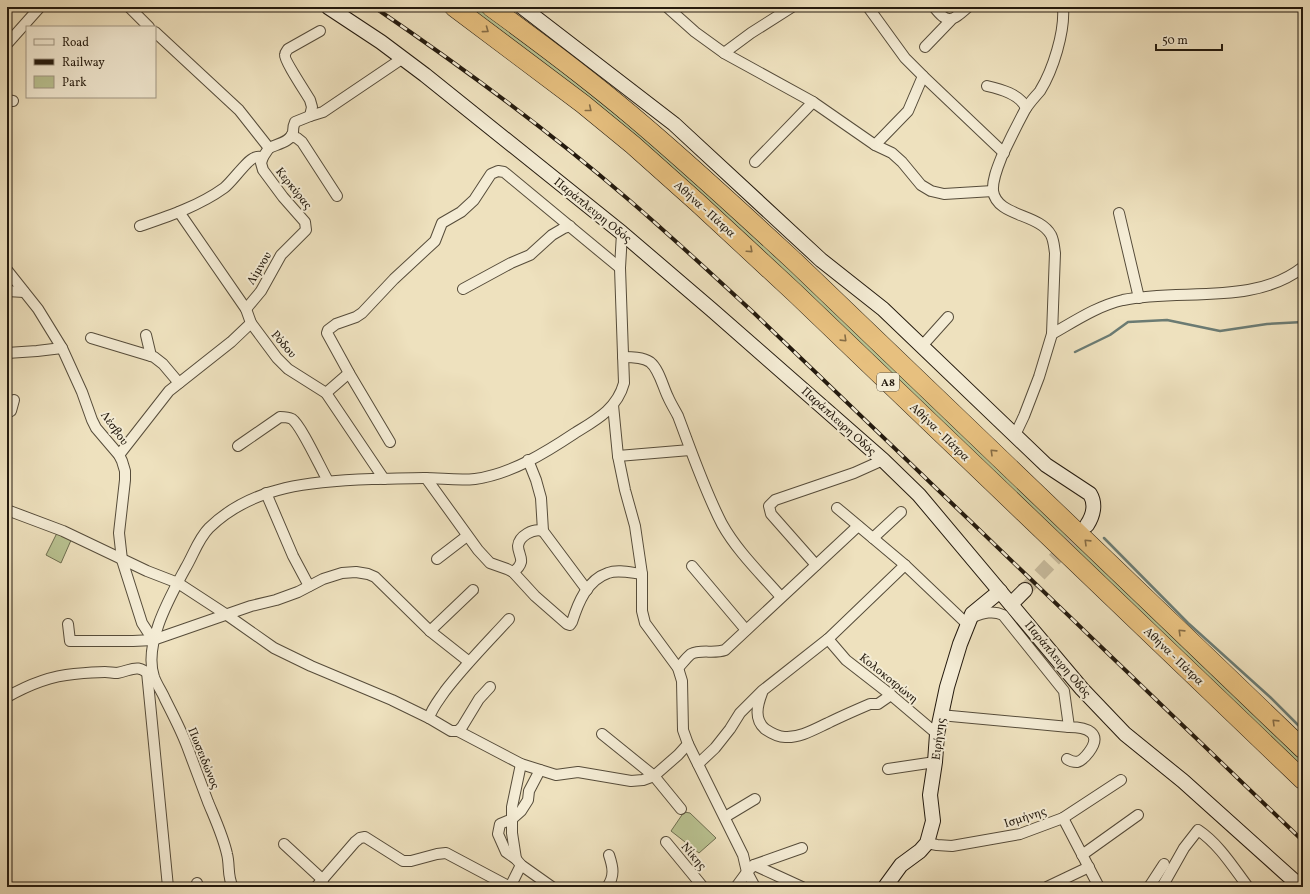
<svg xmlns="http://www.w3.org/2000/svg" width="1310" height="894" font-family="Vollkorn,serif">
	<style>
		.green { fill: #b9c291; stroke: #6e6e50 }
		.lines { fill: none; stroke-linecap: round; stroke-linejoin: round }
		.stream { stroke: #6b7b73; stroke-width: 2.5 }
		.secondary-tunnel { stroke: #c6b99b; stroke-width: 14; stroke-dasharray: 14 7; stroke-linecap: butt }
		.street-casing { stroke: #564c3a; stroke-width: 12 }
		.secondary-casing { stroke: #241a0e; stroke-width: 16 }
		.highway-casing { stroke: #241a0e; stroke-width: 20 }
		.street { stroke: #f4ecd5; stroke-width: 10 }
		.secondary { stroke: #f4ecd5; stroke-width: 14 }
		.highway { stroke: #e7c07f; stroke-width: 19 }
		.rail-casing { stroke: #241a0e; stroke-width: 4 }
		.rail { stroke: #f4ecd5; stroke-width: 2.5; stroke-dasharray: 8; stroke-linecap: butt }
		.oneway { stroke: #866d46 }
		.labels { text-anchor: middle; stroke-width: 4; stroke-linejoin: round; paint-order: stroke }
		.shield { fill: #f4ecd5; stroke: #62594a; stroke-width: 1 }
		.shield-label { font-size: 11px; font-weight: bold; fill: #241a0e }
		.street-label { font-size: 12px; fill: #241a0e; stroke: #f4ecd5 }
	</style>
	<rect width="100%" height="100%" fill="#eee1be"/>
	<filter id="stains"><feTurbulence type="fractalNoise" baseFrequency=".005" numOctaves="4"/><feColorMatrix values="0 0 0 0 .2 0 0 0 0 .09 0 0 0 0 .02 0 0 0 .5 -.17"/></filter>
	<radialGradient id="worn" r=".72"><stop offset=".6" stop-color="#630" stop-opacity="0"/><stop offset="1" stop-color="#630" stop-opacity=".3"/></radialGradient>
	<g class="green">
		<polygon points="468,7 476,7 555,66 641,135 707,193 804,283 1303,762 1303,768 801,286"/>
		<polygon points="58,531 72,538 61,563 46,555"/>
		<polygon points="684,812 690,813 716,838 699,853 671,831"/>
	</g>
	<g class="lines">
		<g class="stream">
			<polyline points="1075,352 1110,335 1128,322 1167,320 1220,331 1267,324 1303,322"/>
			<polyline points="1104,538 1188,623 1270,697 1303,730"/>
		</g>
		<polyline class="secondary-tunnel" points="1025,590 1085,527"/>
		<defs>
			<g id="street">
				<polyline points="129,7 149,27"/>
				<polyline points="667,7 695,32 724,53 813,102 875,145 892,153 902,162 921,185 931,191 944,194 993,191"/>
				<polyline points="868,7 905,58 923,76 1004,153"/>
				<path d="M934 7C948 25 952 21 968 7"/>
				<polyline points="155,32 239,110 269,148"/>
				<polyline points="7,44 40,7"/>
				<polyline points="925,47 951,20"/>
				<polyline points="724,53 751,33 792,7"/>
				<path d="M987 86C1000 89 1020 94 1026 108"/>
				<polyline points="7,100 13,101"/>
				<path d="M310 116 312 107 310 100C306 93 284 60 285 55 285 52 287 51 288 49L320 31"/>
				<polyline points="291,136 297,138 302,142 337,196"/>
				<polyline points="875,145 908,111 923,76"/>
				<path d="M269 148C277 144 291 142 293 132 293 128 293 126 295 122L310 116 323 112 403 58"/>
				<polyline points="755,162 813,102"/>
				<polyline points="179,212 246,309 251,323 277,358 288,369 326,393 384,479"/>
				<polyline points="1119,213 1139,298"/>
				<path d="M140 226C169 216 199 206 224 188 232 182 247 160 254 158 256 156 260 157 263 157"/>
				<polyline points="7,270 38,309 62,348 82,392 92,420 96,428 119,455 122,461 125,471 125,480 119,533 122,560 142,623 153,640"/>
				<polyline points="463,289 511,263 530,255 552,235 564,228 570,226"/>
				<polyline points="7,291 24,292"/>
				<polyline points="246,309 261,291 281,255 306,230 305,222 283,197 263,170 261,163 263,157 269,148"/>
				<path d="M1052 334C1075 321 1097 306 1123 300 1181 288 1254 306 1303 267"/>
				<polyline points="146,335 151,356"/>
				<polyline points="91,338 154,357 163,364 179,383"/>
				<polyline points="922,346 948,317"/>
				<polyline points="7,353 37,351 62,348"/>
				<path d="M623 357C631 357 643 357 650 362 659 369 663 387 668 397 671 404 675 410 678 416 692 453 704 489 722 524 737 551 761 574 781 597"/>
				<polyline points="326,393 349,373"/>
				<polyline points="613,405 618,456 625,490 635,526 642,574 642,611 645,623 678,668 682,681 683,730 688,744 743,855 747,872 755,887"/>
				<polyline points="7,413 11,411 14,400"/>
				<path d="M1015 435 1024 416 1039 377 1052 334 1055 253C1054 247 1054 241 1051 235 1039 213 997 217 993 191 992 180 998 166 1002 156 1009 141 1017 125 1025 110 1029 103 1035 97 1040 91 1053 70 1065 32 1063 7"/>
				<polyline points="390,442 349,373 327,333 328,330 336,324 356,317 362,313 394,279 435,241 442,223 461,212 474,200 491,174 498,171 504,172 620,268"/>
				<path d="M238 446 280 417C285 417 288 417 292 419 301 425 321 469 328 481"/>
				<polyline points="119,455 169,391 231,342 251,323"/>
				<polyline points="618,456 690,450"/>
				<polyline points="528,460 536,480 541,498 543,531 587,590"/>
				<path d="M426 478 478 550 490 563 507 569 513 572 535 596 567 624 570 625 572 622C578 603 587 580 608 573 618 569 632 573 642 574"/>
				<polyline points="266,493 293,556 309,586"/>
				<polyline points="837,508 905,565 967,624"/>
				<polyline points="7,510 63,531 147,571 178,583 227,615 274,648 311,666 392,700 429,718"/>
				<polyline points="873,538 901,512"/>
				<polyline points="437,559 467,536"/>
				<polyline points="816,565 771,514 769,506 775,500 854,473 883,460"/>
				<polyline points="692,566 746,630"/>
				<path d="M513 572C516 570 520 566 521 562 522 557 518 552 518 546 519 536 533 528 543 531"/>
				<path d="M973 617C983 613 993 610 1003 615L1064 691 1069 727C1087 727 1103 733 1089 752 1086 756 1082 761 1077 762 1073 762 1070 761 1067 759"/>
				<polyline points="68,624 70,641 133,641 153,640 251,606 276,600 298,592 323,579 342,573 356,572 368,574 375,577 430,631 468,661"/>
				<polyline points="430,631 473,590"/>
				<polyline points="828,639 846,660 891,695 937,734"/>
				<path d="M678 668C682 664 686 658 691 654 701 649 714 654 725 650L858 526"/>
				<polyline points="147,672 168,887"/>
				<path d="M490 687 479 699 462 727 458 731H451L429 718C432 708 439 700 445 691 465 665 487 643 509 619"/>
				<path d="M762 693C757 706 754 719 765 729 771 733 778 737 785 737 800 738 815 729 828 723 842 716 856 710 870 704H878L891 695"/>
				<path d="M7 697C28 685 50 676 74 674 84 673 95 672 105 672 109 672 113 673 117 673 133 670 137 663 151 676"/>
				<polyline points="940,715 1069,727"/>
				<polyline points="458,731 521,764 556,775 578,772 631,781 643,780 654,776 678,755 688,744"/>
				<polyline points="602,734 654,776 681,809"/>
				<polyline points="521,764 512,807 512,819 500,824 498,834 506,852 516,859 521,865 552,887"/>
				<polyline points="698,764 715,748 730,729 740,713 762,691 828,639 905,565"/>
				<polyline points="888,769 935,762"/>
				<polyline points="725,817 755,799"/>
				<polyline points="1063,818 1099,887"/>
				<polyline points="666,842 703,887"/>
				<polyline points="927,843 937,845 952,846 1020,834 1063,818 1121,780"/>
				<polyline points="284,844 323,880"/>
				<polyline points="1082,855 1138,815"/>
				<polyline points="516,859 512,833 512,819 521,811 528,800 529,791 540,770"/>
				<polyline points="754,865 802,887"/>
				<polyline points="197,883 198,887"/>
				<path d="M233 887C227 877 230 865 227 854 223 836 215 819 208 802 201 783 194 765 187 746 181 730 173 715 165 699 162 692 157 685 154 677 143 644 170 597 185 569 193 556 198 539 209 528 253 485 314 481 372 479 389 479 406 478 424 478 441 478 458 481 475 479 511 474 545 453 575 433 596 420 617 409 624 383L620 268 622 233"/>
				<polyline points="316,887 355,842 360,838 365,837 403,861 411,861 437,854 446,853 510,887"/>
				<polyline points="510,887 521,865"/>
				<path d="M607 887C615 876 613 867 609 855"/>
				<polyline points="736,887 747,872 754,865 802,848"/>
				<polyline points="1047,887 1089,867"/>
				<polyline points="1149,887 1164,864"/>
				<path d="M1162 887 1184 848 1198 830C1219 844 1233 867 1248 887"/>
			</g>
			<g id="secondary">
				<polyline points="328,7 381,42 425,75 622,233 712,310 883,460 919,495 1082,689 1125,734 1183,781 1301,887"/>
				<path d="M522 7 674 124 821 260 883 309 1046 465 1090 494C1096 504 1093 516 1087 525"/>
				<polyline points="1011,604 1025,590"/>
				<polyline points="885,887 901,865 920,851 927,843 933,821 930,795 935,762 937,734 947,687 960,644 972,614 1000,591"/>
			</g>
			<g id="highway">
				<polyline points="454,7 583,104 633,145 698,203 795,293 1303,780"/>
				<path d="M491 7C539 42 586 77 631 115 687 162 741 212 794 261L1303 749"/>
			</g>
		</defs>
		<use href="#street" class="street-casing"/>
		<use href="#secondary" class="secondary-casing"/>
		<use href="#highway" class="highway-casing"/>
		<use href="#street" class="street"/>
		<use href="#secondary" class="secondary"/>
		<use href="#highway" class="highway"/>
		<defs>
			<path id="rail" d="M374 7C462 67 548 130 629 200 672 237 713 275 755 314L1303 841"/>
		</defs>
		<use href="#rail" class="rail-casing"/>
		<use href="#rail" class="rail"/>
	</g>
	<defs><path id="oneway-chevron" d="M-2-3.5L2.5 0L-2 3.5" fill="none" stroke-width="1.6" stroke-linecap="round" stroke-linejoin="round"/></defs>
	<g class="oneway">
		<use href="#oneway-chevron" transform="translate(486 30) rotate(36)"/>
		<use href="#oneway-chevron" transform="translate(589 109) rotate(39)"/>
		<use href="#oneway-chevron" transform="translate(750 250) rotate(42)"/>
		<use href="#oneway-chevron" transform="translate(844 339) rotate(44)"/>
		<use href="#oneway-chevron" transform="translate(993 452) rotate(-136)"/>
		<use href="#oneway-chevron" transform="translate(1087 542) rotate(-136)"/>
		<use href="#oneway-chevron" transform="translate(1181 632) rotate(-136)"/>
		<use href="#oneway-chevron" transform="translate(1275 722) rotate(-136)"/>
	</g>
	<g class="labels">
		<rect class="shield" x="877" y="373" width="22" height="18" rx="3"/>
		<g class="shield-label">
			<text x="888" y="386">Α8</text>
		</g>
		<g class="street-label">
			<text transform="translate(294 188) rotate(51)" y="4">Κερκύρας</text>
			<text transform="translate(705 209) rotate(42)" y="4">Αθήνα - Πάτρα</text>
			<text transform="translate(593 210) rotate(39)" y="4">Παράπλευρη Οδός</text>
			<text transform="translate(259 268) rotate(-59)" y="4">Λίμνου</text>
			<text transform="translate(284 344) rotate(49)" y="4">Ρόδου</text>
			<text transform="translate(839 421) rotate(42)" y="4">Παράπλευρη Οδός</text>
			<text transform="translate(115 428) rotate(54)" y="4">Λέσβου</text>
			<text transform="translate(940 432) rotate(44)" y="4">Αθήνα - Πάτρα</text>
			<text transform="translate(1174 656) rotate(44)" y="4">Αθήνα - Πάτρα</text>
			<text transform="translate(1058 659) rotate(50)" y="4">Παράπλευρη Οδός</text>
			<text transform="translate(889 678) rotate(39)" y="4">Κολοκοτρώνη</text>
			<text transform="translate(938 739) rotate(-83)" y="4">Ειρήνης</text>
			<text transform="translate(204 758) rotate(68)" y="4">Πωσειδώνος</text>
			<text transform="translate(1025 817) rotate(-18)" y="4">Ισμήνης</text>
			<text transform="translate(694 856) rotate(50)" y="4">Νίκης</text>
		</g>
	</g>
	<rect width="1310" height="894" fill="none" stroke="#eee1be" stroke-width="24"/>
	<rect x="8" y="8" width="1294" height="878" fill="none" stroke="#241a0e" stroke-width="2"/>
	<rect x="12" y="12" width="1286" height="870" fill="none" stroke="#241a0e"/>
	<rect x="26" y="26" width="130" height="72" fill="#f4ecd5" stroke="#a19885"/>
	<rect x="34" y="39" width="20" height="6" fill="#f4ecd5" stroke="#a19885"/>
	<text x="62" y="46" font-size="12" fill="#241a0e">Road</text>
	<rect x="34" y="59" width="20" height="6" fill="#241a0e" stroke="#a19885"/>
	<text x="62" y="66" font-size="12" fill="#241a0e">Railway</text>
	<rect x="34" y="76" width="20" height="12" fill="#b9c291" stroke="#a19885"/>
	<text x="62" y="86" font-size="12" fill="#241a0e">Park</text>
	<path d="M1156 44v6h66v-6" fill="none" stroke="#241a0e" stroke-width="2"/>
	<text x="1162" y="44" font-size="12" fill="#241a0e" stroke="#f4ecd5" stroke-width="3" paint-order="stroke">50 m</text>
	<rect width="100%" height="100%" filter="url(#stains)"/>
	<rect width="100%" height="100%" fill="url(#worn)"/>
</svg>
